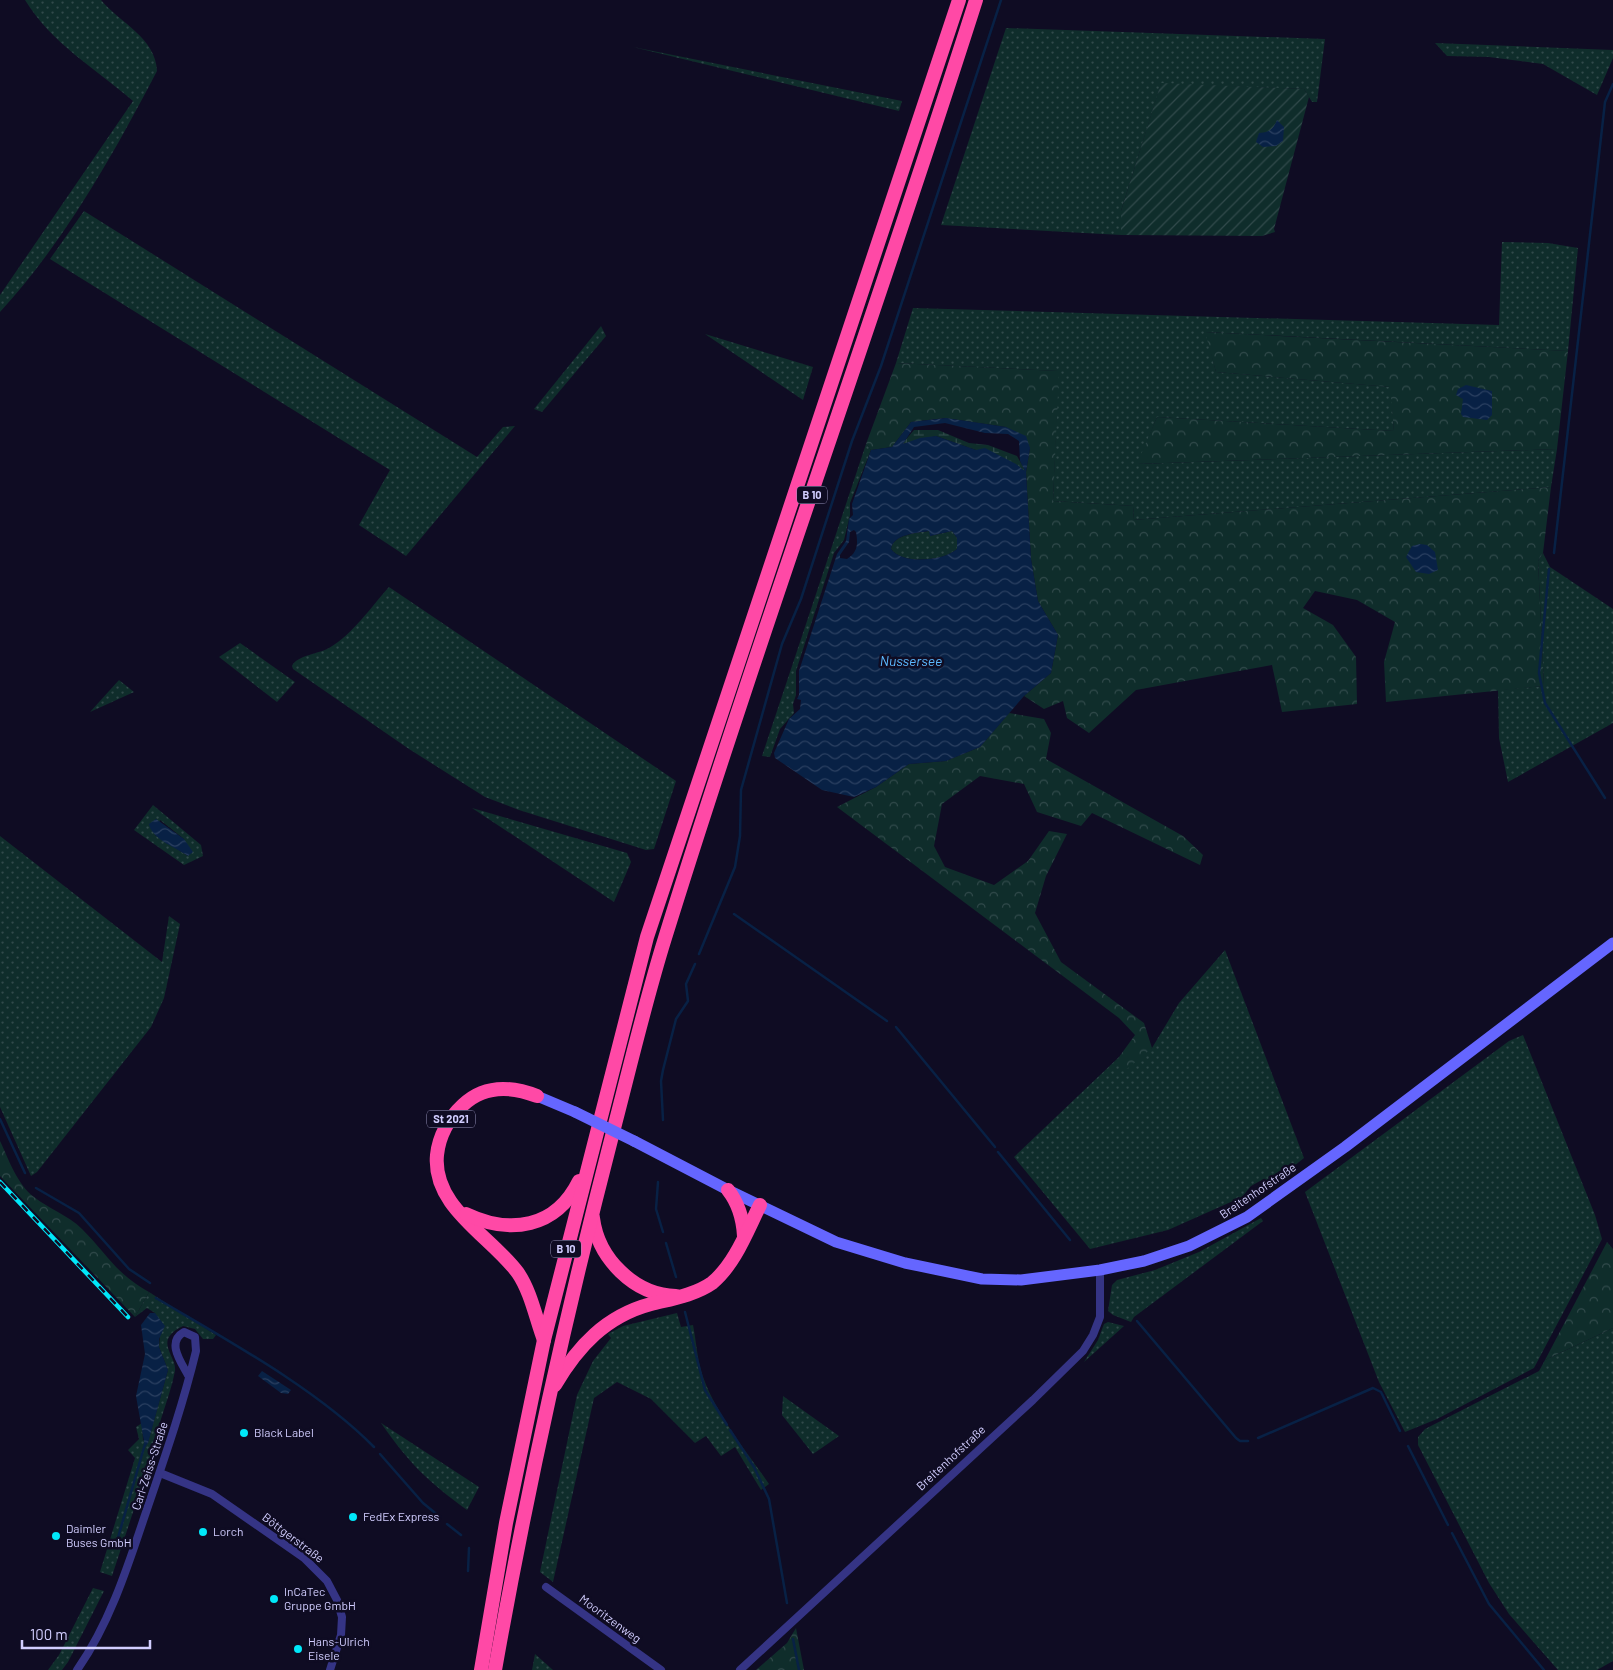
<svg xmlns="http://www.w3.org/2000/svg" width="1613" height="1670" font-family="Barlow,sans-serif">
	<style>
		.grass { fill: url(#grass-dots); fill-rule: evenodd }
		.forest { fill: url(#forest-crowns) }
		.wetland { fill: url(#wetland-marsh) }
		.garden { fill: url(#garden-furrows) }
		.water { fill: url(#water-waves); fill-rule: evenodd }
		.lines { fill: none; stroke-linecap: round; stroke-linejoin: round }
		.stream { stroke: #082145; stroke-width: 2.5 }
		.street { stroke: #353485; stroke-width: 8 }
		.secondary { stroke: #6566ff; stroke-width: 11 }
		.highway { stroke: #ff49a6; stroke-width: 14 }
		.rail-casing { stroke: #00e8f9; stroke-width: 4.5 }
		.rail { stroke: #0f0c23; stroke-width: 2.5; stroke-dasharray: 8; stroke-linecap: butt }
		.secondary-bridge { stroke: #6566ff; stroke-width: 11 }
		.poi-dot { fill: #00e8f9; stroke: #0f0c23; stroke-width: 2 }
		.labels { text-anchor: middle; stroke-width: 5; stroke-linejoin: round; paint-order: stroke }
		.shield { fill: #0f0c23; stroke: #9894bd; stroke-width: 1 }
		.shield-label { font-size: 11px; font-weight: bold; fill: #d2ceff }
		.street-label { font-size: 12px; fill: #d2ceff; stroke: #0f0c23 }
		.poi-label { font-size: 12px; fill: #d2ceff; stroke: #0f0c23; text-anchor: start }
		.water-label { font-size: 14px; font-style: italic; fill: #5cb9ff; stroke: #0f0c23 }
	</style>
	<defs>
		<pattern id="grass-dots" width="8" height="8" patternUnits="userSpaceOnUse" patternTransform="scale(1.25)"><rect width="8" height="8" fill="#0f2d2b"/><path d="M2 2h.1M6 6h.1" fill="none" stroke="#314a4b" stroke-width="1.8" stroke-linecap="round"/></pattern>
		<pattern id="forest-crowns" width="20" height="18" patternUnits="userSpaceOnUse" patternTransform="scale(1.25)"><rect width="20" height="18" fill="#0f2d2b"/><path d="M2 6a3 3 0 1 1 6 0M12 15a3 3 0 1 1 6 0" fill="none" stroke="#314a4b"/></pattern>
		<pattern id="wetland-marsh" width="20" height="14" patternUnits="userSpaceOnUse" patternTransform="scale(1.25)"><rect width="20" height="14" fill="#0f2d2b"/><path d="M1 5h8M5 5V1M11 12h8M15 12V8" fill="none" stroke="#314a4b"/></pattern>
		<pattern id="garden-furrows" width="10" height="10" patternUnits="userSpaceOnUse" patternTransform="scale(1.25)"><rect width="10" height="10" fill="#0f2d2b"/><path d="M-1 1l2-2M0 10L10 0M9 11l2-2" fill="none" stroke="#314a4b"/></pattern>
		<pattern id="water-waves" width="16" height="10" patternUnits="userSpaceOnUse" patternTransform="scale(1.25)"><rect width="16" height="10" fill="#082145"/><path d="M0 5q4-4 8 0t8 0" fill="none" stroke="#2b4061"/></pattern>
	</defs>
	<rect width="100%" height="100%" fill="#0f0c23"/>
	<g class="grass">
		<path d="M25 0H101C120 23 156 38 157 71 113 155 65 241 0 312V295L133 101C96 69 51 43 25 0Z"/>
		<polygon points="1006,28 1325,39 1317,102 1312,102 1304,89 1161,84 1121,211 1121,235 941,225"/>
		<polygon points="1435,43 1613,50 1613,58 1597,95 1543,64 1489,57 1447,56"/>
		<polygon points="633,47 902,101 899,111"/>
		<polygon points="84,211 477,457 503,427 515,426 406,556 359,525 390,470 50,259"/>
		<polygon points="1502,242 1548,243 1578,248 1568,351 1206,332 1216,372 1391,387 1394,431 1157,417 1138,464 1557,449 1551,487 1133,520 1134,506 1053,501 1058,371 896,363 913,308 1499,325"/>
		<polygon points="601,326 606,336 542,412 534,409"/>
		<polygon points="705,334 813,367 803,400"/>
		<polygon points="866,444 871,450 850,503 850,515 844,540 834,553 796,671 796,695 793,704 794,713 780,729 770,757 762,756"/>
		<path d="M930 531V536L952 531 957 538V549C944 561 902 565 891 549 893 534 918 533 930 531Z"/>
		<polygon points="1543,553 1550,567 1613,609 1613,723 1508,782 1499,738 1498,690 1544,686 1538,561"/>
		<path d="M389 587 676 781 654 849 646 850 519 810 485 797 409 749 293 669 292 666C297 655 319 654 329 648 353 634 371 607 389 587Z"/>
		<polygon points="240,643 295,682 277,702 219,657"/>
		<polygon points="119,680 134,692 90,712"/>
		<path d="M153 805 201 845 203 856 184 865 134 830ZM160 820 184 839 188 856 155 835Z"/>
		<polygon points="472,808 627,853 631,862 614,902"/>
		<polygon points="0,836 162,962 169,916 180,924 164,998 151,1027 37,1172 31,1176 0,1107"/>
		<polygon points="1225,950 1304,1158 1274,1182 1260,1181 1251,1186 1242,1197 1168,1230 1090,1249 1014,1157 1119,1057 1119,1064 1152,1048 1179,1003"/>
		<polygon points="1523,1035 1595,1215 1602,1239 1534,1368 1437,1419 1405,1432 1379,1382 1305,1192 1509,1041"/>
		<polygon points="1261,1218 1263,1221 1134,1317 1131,1322 1113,1315 1108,1311 1112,1285 1117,1280 1155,1270 1199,1252"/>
		<path d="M149 1292 216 1335 213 1339H203L195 1329 183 1326C152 1341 177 1355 175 1371 172 1387 166 1403 161 1419 147 1472 129 1524 112 1576L100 1572 135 1458 128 1450 139 1439 136 1427 142 1423 143 1440 148 1442 168 1370 159 1347 160 1335 155 1313 147 1308 135 1317Z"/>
		<path d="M677 1313 681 1327 693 1325C696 1340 697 1356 701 1371 714 1412 745 1449 769 1484L761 1490 735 1447 721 1456 706 1436 695 1443 651 1399 617 1382 594 1398 553 1582 540 1572 577 1395 593 1361 611 1338 608 1334 623 1326Z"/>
		<polygon points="1108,1322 1124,1326 1084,1362 1098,1340 1104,1324"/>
		<polygon points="1613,1328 1613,1661 1597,1670 1558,1670 1509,1614 1489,1583 1418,1445 1418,1437 1425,1429 1539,1371 1545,1360"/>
		<polygon points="783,1396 839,1436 813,1454 782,1415"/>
		<path d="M381 1423 479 1487 467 1510C427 1481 409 1463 381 1423Z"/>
		<polygon points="93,1588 104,1591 68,1662 62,1670 48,1670 59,1655"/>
		<polygon points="535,1654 553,1670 532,1670"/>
	</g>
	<g class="forest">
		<polygon points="1205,332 1568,351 1557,449 1137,464 1157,417 1394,431 1390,387 1216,372"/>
		<polygon points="896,363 1059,371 1053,501 1134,506 1133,520 1551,487 1543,553 1538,561 1544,686 1386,702 1384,662 1395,622 1357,600 1315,591 1303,608 1333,625 1356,657 1357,704 1282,712 1272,665 1136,690 1089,733 1067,718 1063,701 1044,709 1024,696 1051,673 1058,635 1038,601 1031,559 1026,472 1030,448 1006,427 945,418 911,422 892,447 871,450 866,444"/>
		<polygon points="1009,713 1044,719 1051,733 1046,759 1183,836 1203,855 1200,865 1092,813 1081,826 1037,812 1024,784 980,776 942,804 934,846 945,867 994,885 1028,861 1049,831 1067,834 1046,876 1035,913 1061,962 1144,1023 1152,1048 1127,1069 1119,1064 1119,1057 1135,1035 1119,1018 837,807 876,787 909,764 946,761 980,747"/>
		<path d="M0 1141C9 1160 17 1184 34 1197 49 1209 68 1215 82 1229 108 1255 115 1273 149 1292L135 1317 0 1176Z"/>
		<polygon points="1607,1242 1613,1249 1613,1328 1545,1360"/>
		<polygon points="796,1628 804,1670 756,1670 787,1643"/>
	</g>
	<polygon class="wetland" points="914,430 938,430 969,443 988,445 1017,456 1026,472 976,450 936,436 902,444"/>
	<polygon class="garden" points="1161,83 1304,89 1309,97 1274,229 1275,232 1262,236 1121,235 1121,211"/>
	<g class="water">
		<path d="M1277 120 1284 127 1283 141 1276 146 1263 147 1256 142 1259 133C1269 132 1273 130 1277 120Z"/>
		<polygon points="1466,385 1492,391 1492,415 1487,420 1463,417 1461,414 1463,399 1456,395 1458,389"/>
		<path d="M946 418 1006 427 1026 436 1030 448 1026 472 1031 559 1038 601 1058 635 1051 673 1024 696 980 747 946 761 909 764 876 787 854 797 822 790 775 758 774 753 789 719 800 709 801 700 797 699 799 695V671L837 554 846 541 849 519 853 515 852 504 871 450 892 447 911 422ZM945 423 985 433 1008 434 1019 441 1020 461 1025 471 1016 464 985 448 976 450 936 436 920 438 903 444 914 427ZM854 530 856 532C858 544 858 552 847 559L840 558V555L849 542 850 532ZM929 531 930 536 952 531 957 538V549C944 561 902 565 891 549 893 534 917 533 929 531Z"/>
		<polygon points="1420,544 1427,545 1435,552 1438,570 1429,574 1416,572 1406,557 1412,546"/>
		<path d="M156 819 184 839 193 852 188 856 185 854C174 847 151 838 149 824Z"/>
		<polygon points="150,1313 155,1313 165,1326 159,1339 159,1347 168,1370 148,1443 145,1447 136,1396 145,1354 141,1325"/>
		<polygon points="262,1371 291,1390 288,1394 281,1393 258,1376"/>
	</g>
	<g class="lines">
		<g class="stream">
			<polyline points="1554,553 1605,102 1613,84"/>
			<polyline points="1549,569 1539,673 1545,703 1605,798"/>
			<polyline points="734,914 887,1021"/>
			<polyline points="699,954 735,867 740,836 741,790 782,644 801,599 852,441 881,366 1001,0"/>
			<polyline points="896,1027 995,1147"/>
			<polyline points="0,1119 25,1173"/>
			<polyline points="663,1120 661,1081 663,1070 676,1019 688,1001 686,984 695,964"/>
			<polyline points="998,1152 1070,1240"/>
			<polyline points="658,1182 656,1209 663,1232"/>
			<polyline points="36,1188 79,1213 129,1269 150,1283"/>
			<polyline points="666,1243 676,1277"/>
			<path d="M156 1298C227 1340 317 1389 374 1447"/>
			<polyline points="685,1312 705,1390 727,1425"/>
			<polyline points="1137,1321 1236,1438 1240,1441 1248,1441"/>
			<polyline points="730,1430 754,1467 769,1499 787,1603"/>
			<polyline points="1258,1438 1373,1388 1381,1392 1400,1431"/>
			<polyline points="1408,1446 1448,1525"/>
			<polyline points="380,1454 423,1503 440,1517"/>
			<polyline points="447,1524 461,1535"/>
			<polyline points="1452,1533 1489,1604 1544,1670"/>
			<polyline points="117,1541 145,1444"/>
			<polyline points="468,1571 469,1548"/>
			<polyline points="793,1639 799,1670"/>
		</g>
		<g class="street">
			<polyline points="160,1473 212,1494 304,1558 327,1581 337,1600 342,1617 341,1635 330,1670"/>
			<polyline points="546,1587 661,1670"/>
			<path d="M77 1670C108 1626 126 1572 143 1521 162 1465 182 1409 196 1351L195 1337 184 1332C166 1342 181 1362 188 1375"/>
			<polyline points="740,1670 1033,1400 1083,1351 1093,1335 1100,1317 1100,1270"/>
		</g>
		<g class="secondary">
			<polyline points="537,1096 575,1112"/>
			<polyline points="634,1141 728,1190 836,1242 905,1263 982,1279 1021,1280 1100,1270 1144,1261 1189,1246 1247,1217 1345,1147 1613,943"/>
		</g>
		<g class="highway">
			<path d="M537 1096C511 1086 484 1085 463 1105 449 1118 439 1136 437 1155 432 1207 491 1236 518 1273 531 1292 536 1319 544 1340"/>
			<path d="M728 1190C739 1204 743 1218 744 1236"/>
			<path d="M466 1214C510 1235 556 1228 579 1181"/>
			<path d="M593 1218C598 1258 634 1295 676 1296"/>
			<path d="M555 1385C578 1346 606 1316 651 1304 671 1299 695 1295 712 1283 735 1264 747 1231 760 1205"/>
			<polyline points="481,1670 506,1523 544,1340 647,937 959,0"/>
			<path d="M495 1670C527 1489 567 1310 613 1132 630 1067 645 1002 665 938 763 623 876 314 976 0"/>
		</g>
		<defs>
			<polyline id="rail" points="0,1182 128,1317"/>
		</defs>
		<use href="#rail" class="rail-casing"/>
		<use href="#rail" class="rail"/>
		<polyline class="secondary-bridge" points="575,1112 634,1141"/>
	</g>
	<g class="poi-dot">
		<circle cx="244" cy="1433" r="5"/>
		<circle cx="353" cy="1517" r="5"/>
		<circle cx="203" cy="1532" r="5"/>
		<circle cx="56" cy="1536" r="5"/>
		<circle cx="274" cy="1599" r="5"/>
		<circle cx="298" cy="1649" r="5"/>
	</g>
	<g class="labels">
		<g class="shield">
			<rect x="797" y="486.5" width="30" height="17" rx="4"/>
			<rect x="427" y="1110.5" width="48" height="17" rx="4"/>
			<rect x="551" y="1240.5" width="30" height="17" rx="4"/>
		</g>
		<g class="shield-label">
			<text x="812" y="499">B 10</text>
			<text x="451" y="1123">St 2021</text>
			<text x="566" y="1253">B 10</text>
		</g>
		<g class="street-label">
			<text transform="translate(1258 1191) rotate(-34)" y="4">Breitenhofstraße</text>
			<text transform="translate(951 1458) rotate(-43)" y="4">Breitenhofstraße</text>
			<text transform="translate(150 1466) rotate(-72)" y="4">Carl-Zeiss-Straße</text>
			<text transform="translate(293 1538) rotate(37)" y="4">Böttgerstraße</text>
			<text transform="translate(610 1619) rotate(36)" y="4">Mooritzenweg</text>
		</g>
		<g class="poi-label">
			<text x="254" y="1437">Black Label</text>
			<text x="363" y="1521">FedEx Express</text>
			<text x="66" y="1533">Daimler<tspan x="66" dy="14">Buses GmbH</tspan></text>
			<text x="213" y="1536">Lorch</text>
			<text x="284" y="1596">InCaTec<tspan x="284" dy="14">Gruppe GmbH</tspan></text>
			<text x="308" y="1646">Hans-Ulrich<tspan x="308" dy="14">Eisele</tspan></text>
		</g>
		<g class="water-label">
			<text x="911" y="666">Nussersee</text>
		</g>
	</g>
	<path d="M22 1640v8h128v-8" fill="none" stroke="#d2ceff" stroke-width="2.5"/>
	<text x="30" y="1640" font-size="15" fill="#d2ceff" stroke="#0f0c23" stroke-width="4" paint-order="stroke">100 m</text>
</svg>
